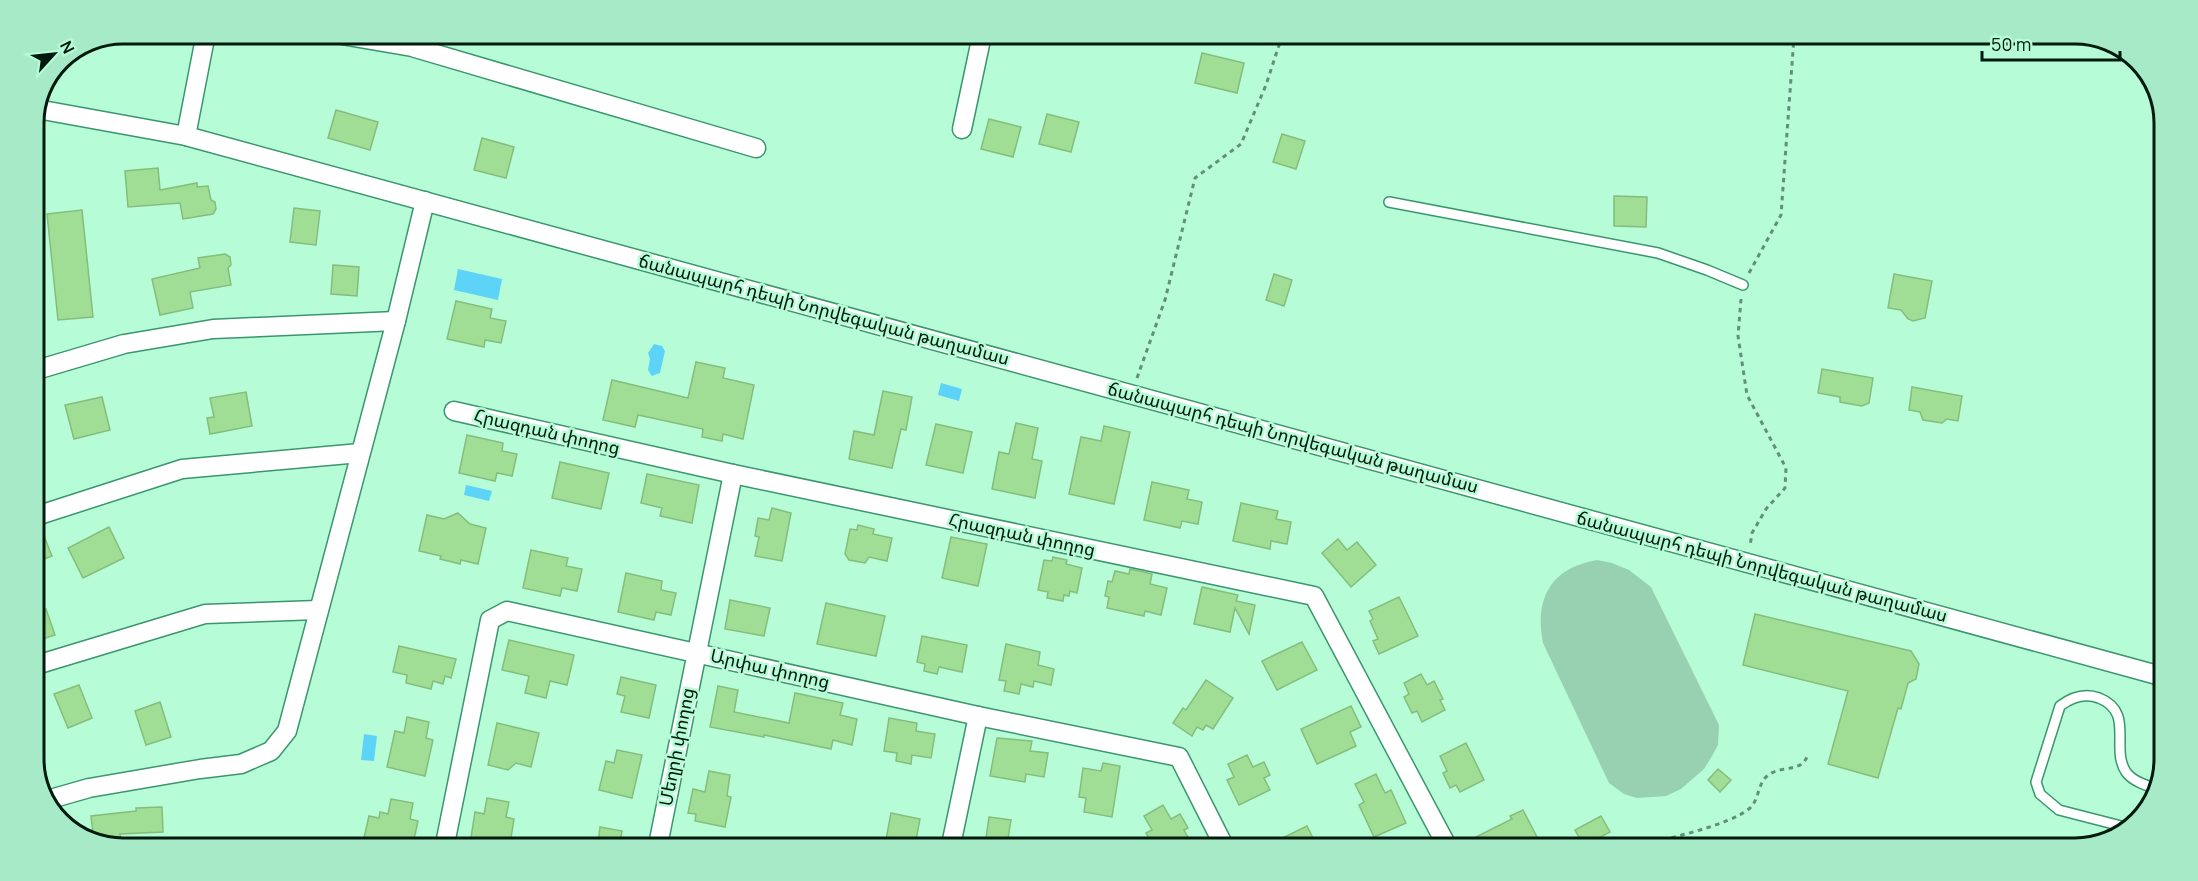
<svg xmlns="http://www.w3.org/2000/svg" width="2198" height="881" font-family="Manrope,'Noto Sans Armenian',sans-serif">
	<style>
		.green { fill: #97d1b2 }
		.water { fill: #5ed3f8 }
		.building { fill: #a0de96; stroke: #85bd7c; stroke-width: 1.5 }
		.lines { fill: none; stroke-linecap: round; stroke-linejoin: round }
		.service-casing { stroke: #3b966e; stroke-width: 12 }
		.minor-casing { stroke: #3b966e; stroke-width: 21 }
		.path { stroke: #609178; stroke-width: 3; stroke-dasharray: 4.5 4.5; stroke-linecap: butt }
		.service { stroke: #fff; stroke-width: 9 }
		.minor { stroke: #fff; stroke-width: 18 }
		.labels { text-anchor: middle; stroke-width: 5; stroke-linejoin: round; paint-order: stroke }
		.street-label { font-size: 18px; fill: #001a0e; stroke: #b6fcd7 }
		.rim { fill: none; stroke: #001a0e; stroke-width: 3 }
	</style>
	<rect width="100%" height="100%" fill="#b6fcd7"/>
	<path class="green" d="M1597 560 1612 563 1629 570 1651 587 1719 725 1718 745 1712 756 1704 769 1681 789 1666 796 1637 798 1624 794 1609 783 1543 643C1534 598 1551 568 1597 560Z"/>
	<g class="water">
		<polygon points="458,269 502,279 498,300 454,290"/>
		<polygon points="654,344 662,346 665,351 660,373 652,376 648,370 650,359 648,353"/>
		<polygon points="941,383 962,389 959,401 938,395"/>
		<polygon points="466,485 492,491 489,501 464,495"/>
		<polygon points="364,734 377,736 374,761 361,760"/>
	</g>
	<g class="building">
		<polygon points="1202,53 1244,63 1237,93 1195,83"/>
		<polygon points="336,110 378,122 370,150 328,138"/>
		<polygon points="1047,114 1079,122 1071,152 1039,144"/>
		<polygon points="989,119 1021,127 1013,157 981,149"/>
		<polygon points="1282,134 1305,141 1296,169 1273,162"/>
		<polygon points="482,138 514,147 506,178 474,170"/>
		<polygon points="158,168 160,190 197,183 197,187 208,186 211,200 215,202 216,209 213,214 183,219 180,203 128,207 125,171"/>
		<polygon points="1614,196 1647,197 1646,227 1614,226"/>
		<polygon points="294,208 320,211 316,245 290,242"/>
		<polygon points="82,210 93,317 58,320 47,214"/>
		<polygon points="225,254 230,257 231,265 228,268 231,285 190,292 193,308 160,315 152,279 200,268 198,258"/>
		<polygon points="333,265 359,267 357,296 331,294"/>
		<polygon points="1274,274 1292,280 1284,306 1266,300"/>
		<polygon points="1894,274 1932,281 1925,318 1913,321 1908,319 1901,310 1888,308"/>
		<polygon points="456,301 492,309 490,318 506,321 501,343 485,340 484,347 447,339"/>
		<polygon points="696,362 725,368 723,378 754,385 743,439 723,434 722,441 702,437 703,429 638,415 635,427 603,420 612,380 688,398"/>
		<polygon points="1822,369 1873,378 1869,403 1862,406 1840,402 1840,397 1818,393"/>
		<polygon points="1912,387 1962,396 1958,421 1947,419 1942,423 1923,420 1920,412 1909,410"/>
		<polygon points="883,391 912,397 906,430 901,429 892,468 849,459 854,431 874,435"/>
		<polygon points="246,392 252,426 210,434 207,418 214,417 210,398"/>
		<polygon points="102,397 110,430 74,439 65,405"/>
		<polygon points="1016,423 1038,428 1032,459 1042,461 1035,498 992,489 999,452 1009,454"/>
		<polygon points="936,424 972,432 963,473 926,465"/>
		<polygon points="1104,426 1130,432 1114,504 1069,494 1081,437 1101,441"/>
		<polygon points="467,435 503,443 502,451 517,454 512,476 497,473 495,481 459,473"/>
		<polygon points="560,462 609,473 601,509 552,498"/>
		<polygon points="647,474 699,485 692,523 660,516 662,508 641,503"/>
		<polygon points="1152,482 1189,490 1187,499 1202,502 1198,524 1182,521 1180,528 1144,520"/>
		<polygon points="1241,503 1278,511 1276,519 1291,522 1287,544 1271,541 1270,549 1233,541"/>
		<polygon points="772,508 791,513 782,561 755,556 759,537 755,536 758,518 769,520"/>
		<polygon points="458,513 470,524 486,528 478,564 461,560 460,564 440,559 441,556 419,551 427,515 444,519"/>
		<polygon points="858,525 874,529 873,534 892,538 887,561 869,557 865,563 849,560 845,554 850,529 857,530"/>
		<polygon points="109,527 124,558 83,578 68,548"/>
		<polygon points="44,536 52,556 33,563 33,540"/>
		<polygon points="951,537 987,544 978,586 942,578"/>
		<polygon points="1338,539 1347,550 1357,542 1376,565 1351,587 1322,553"/>
		<polygon points="531,550 568,558 566,566 582,569 577,591 562,588 560,596 523,588"/>
		<polygon points="1053,557 1067,560 1066,564 1082,568 1077,593 1070,591 1069,596 1064,595 1063,601 1047,598 1048,592 1038,590 1044,560 1052,561"/>
		<polygon points="1130,569 1152,574 1150,584 1167,588 1161,615 1145,611 1144,616 1107,608 1109,597 1105,596 1108,581 1112,582 1115,571 1129,574"/>
		<polygon points="626,573 662,581 661,590 676,593 671,615 656,612 654,620 618,612"/>
		<polygon points="1202,587 1238,595 1236,601 1255,605 1249,634 1235,608 1230,632 1194,624"/>
		<polygon points="1399,597 1418,636 1379,654 1373,641 1378,639 1370,621 1373,619 1369,611"/>
		<polygon points="730,600 770,608 764,636 725,629"/>
		<polygon points="826,603 885,616 876,656 817,644"/>
		<polygon points="46,609 55,635 33,642 33,614"/>
		<polygon points="1755,614 1911,651 1919,664 1916,679 1908,683 1901,709 1898,708 1878,778 1828,764 1848,691 1743,665"/>
		<polygon points="922,636 967,645 962,672 939,667 937,674 924,671 925,664 917,662"/>
		<polygon points="509,640 574,655 567,685 550,681 546,698 525,693 529,676 502,670"/>
		<polygon points="1302,642 1317,670 1277,690 1262,661"/>
		<polygon points="1006,644 1040,652 1038,665 1054,669 1051,685 1034,681 1033,687 1021,684 1019,694 1004,691 1006,681 999,680"/>
		<polygon points="399,646 456,659 451,678 445,676 443,684 433,681 431,689 406,683 407,675 393,672"/>
		<polygon points="1421,674 1427,685 1434,681 1443,699 1440,700 1445,710 1422,722 1417,711 1412,713 1404,697 1409,694 1404,683"/>
		<polygon points="621,677 656,685 649,718 621,712 625,696 617,694"/>
		<polygon points="1206,680 1233,698 1213,729 1206,725 1203,730 1197,727 1192,736 1173,723 1183,708 1186,710"/>
		<polygon points="79,685 92,718 68,728 54,694"/>
		<polygon points="718,686 738,690 734,712 789,723 795,693 843,703 840,715 857,719 852,745 833,740 831,749 764,735 764,737 710,727"/>
		<polygon points="160,702 171,737 146,745 135,711"/>
		<polygon points="1351,706 1361,727 1350,732 1356,746 1317,764 1301,729"/>
		<polygon points="407,717 429,722 426,738 433,740 425,776 387,767 395,731 404,733"/>
		<polygon points="889,718 917,723 916,731 935,734 931,758 912,755 911,764 896,761 897,753 884,751"/>
		<polygon points="497,723 539,733 531,767 516,763 508,770 488,765"/>
		<polygon points="997,738 1032,741 1030,751 1048,753 1044,777 1026,774 1025,782 990,776"/>
		<polygon points="1466,743 1484,780 1460,792 1456,785 1450,788 1443,773 1447,771 1440,756"/>
		<polygon points="617,750 642,755 632,798 599,790 606,761 614,763"/>
		<polygon points="1247,755 1253,767 1264,762 1270,775 1264,778 1270,790 1239,805 1227,780 1234,777 1228,764"/>
		<polygon points="1103,763 1120,766 1112,817 1084,812 1086,798 1079,797 1083,768 1101,771"/>
		<polygon points="1718,769 1731,780 1720,792 1708,780"/>
		<polygon points="709,771 730,775 727,796 731,797 725,827 695,821 696,814 688,813 693,789 705,792"/>
		<polygon points="1376,774 1385,793 1391,790 1406,823 1374,837 1359,805 1364,802 1355,784"/>
		<polygon points="487,798 509,802 506,817 514,819 510,844 470,844 475,812 484,814"/>
		<polygon points="391,799 413,803 410,819 418,821 413,844 373,844 374,840 364,838 369,816 379,818 380,812 388,814"/>
		<polygon points="1163,805 1171,819 1180,814 1188,828 1184,830 1193,846 1153,846 1146,833 1152,830 1144,816"/>
		<polygon points="162,807 163,832 120,834 121,843 94,843 91,816 136,811 136,808"/>
		<polygon points="1523,810 1539,841 1529,847 1458,846 1512,819 1510,816"/>
		<polygon points="891,813 920,819 915,845 885,845"/>
		<polygon points="1601,816 1610,832 1584,846 1575,830"/>
		<polygon points="989,817 1011,820 1007,845 985,845"/>
		<polygon points="1307,826 1317,846 1266,846"/>
		<polygon points="600,827 622,831 620,844 598,844"/>
	</g>
	<g class="lines">
		<defs>
			<g id="service">
				<polyline points="1389,202 1658,253 1707,270 1743,285"/>
				<path d="M2129 828 2059 810 2040 794 2036 782 2060 706C2072 697 2085 693 2099 698 2135 712 2110 748 2126 772 2133 782 2148 786 2159 789"/>
			</g>
			<g id="minor">
				<polyline points="336,34 412,47 756,148"/>
				<polyline points="37,109 186,136 2161,676"/>
				<polyline points="962,129 982,35"/>
				<polyline points="186,136 206,33"/>
				<polyline points="33,371 124,344 213,329 396,321"/>
				<polyline points="454,411 733,474 1314,596 1447,846"/>
				<polyline points="33,517 182,469 360,453"/>
				<polyline points="33,666 205,614 318,610"/>
				<polyline points="47,800 89,788 200,769 241,764 271,751 287,731 396,321 425,201"/>
				<polyline points="445,844 490,620 507,611 978,716 1179,757 1224,846"/>
				<polyline points="658,845 733,474"/>
				<polyline points="951,845 978,716"/>
			</g>
		</defs>
		<use href="#service" class="service-casing"/>
		<use href="#minor" class="minor-casing"/>
		<g class="path">
			<polyline points="1749,273 1781,215 1794,37"/>
			<polyline points="1741,299 1738,336 1747,395 1786,468 1785,488 1766,509 1752,533 1750,546"/>
			<polyline points="1137,378 1165,300 1195,178 1241,144 1266,85 1282,36"/>
			<path d="M1637 847C1667 838 1729 826 1750 808 1759 800 1758 783 1767 776 1781 764 1804 774 1808 753"/>
		</g>
		<use href="#service" class="service"/>
		<use href="#minor" class="minor"/>
	</g>
	<g class="labels">
		<g class="street-label">
			<text transform="translate(824 310) rotate(15)" y="6">ճանապարհ դեպի Նորվեգական թաղամաս</text>
			<text transform="translate(547 432) rotate(13)" y="6">Հրազդան փողոց</text>
			<text transform="translate(1293 438) rotate(15)" y="6">ճանապարհ դեպի Նորվեգական թաղամաս</text>
			<text transform="translate(1022 535) rotate(12)" y="6">Հրազդան փողոց</text>
			<text transform="translate(1762 567) rotate(15)" y="6">ճանապարհ դեպի Նորվեգական թաղամաս</text>
			<text transform="translate(770 669) rotate(13)" y="6">Արփա փողոց</text>
			<text transform="translate(677 747) rotate(-79)" y="6">Մեղրի փողոց</text>
		</g>
	</g>
	<path d="M0 0H2198V881H0ZM123 44H2075A79 79 0 0 1 2154 123V759A79 79 0 0 1 2075 838H123A79 79 0 0 1 44 759V123A79 79 0 0 1 123 44Z" fill="#a7eac7" fill-rule="evenodd"/>
	<path class="rim" d="M123 44H2075A79 79 0 0 1 2154 123V759A79 79 0 0 1 2075 838H123A79 79 0 0 1 44 759V123A79 79 0 0 1 123 44Z"/>
	<g transform="translate(54 54) rotate(63)" stroke="#b6fcd7" stroke-width="4.5" paint-order="stroke">
	<path d="M0-4.5L10 22L0 15L-10 22Z" fill="#001a0e"/>
	<text y="-9" font-size="16" font-weight="bold" text-anchor="middle" fill="#001a0e">N</text>
	</g>
	<path d="M1982 51v9h138v-9" fill="none" stroke="#001a0e" stroke-width="3"/>
	<text x="1991" y="51" font-size="18" fill="#001a0e" stroke="#b6fcd7" stroke-width="4.5" paint-order="stroke">50 m</text>
</svg>
